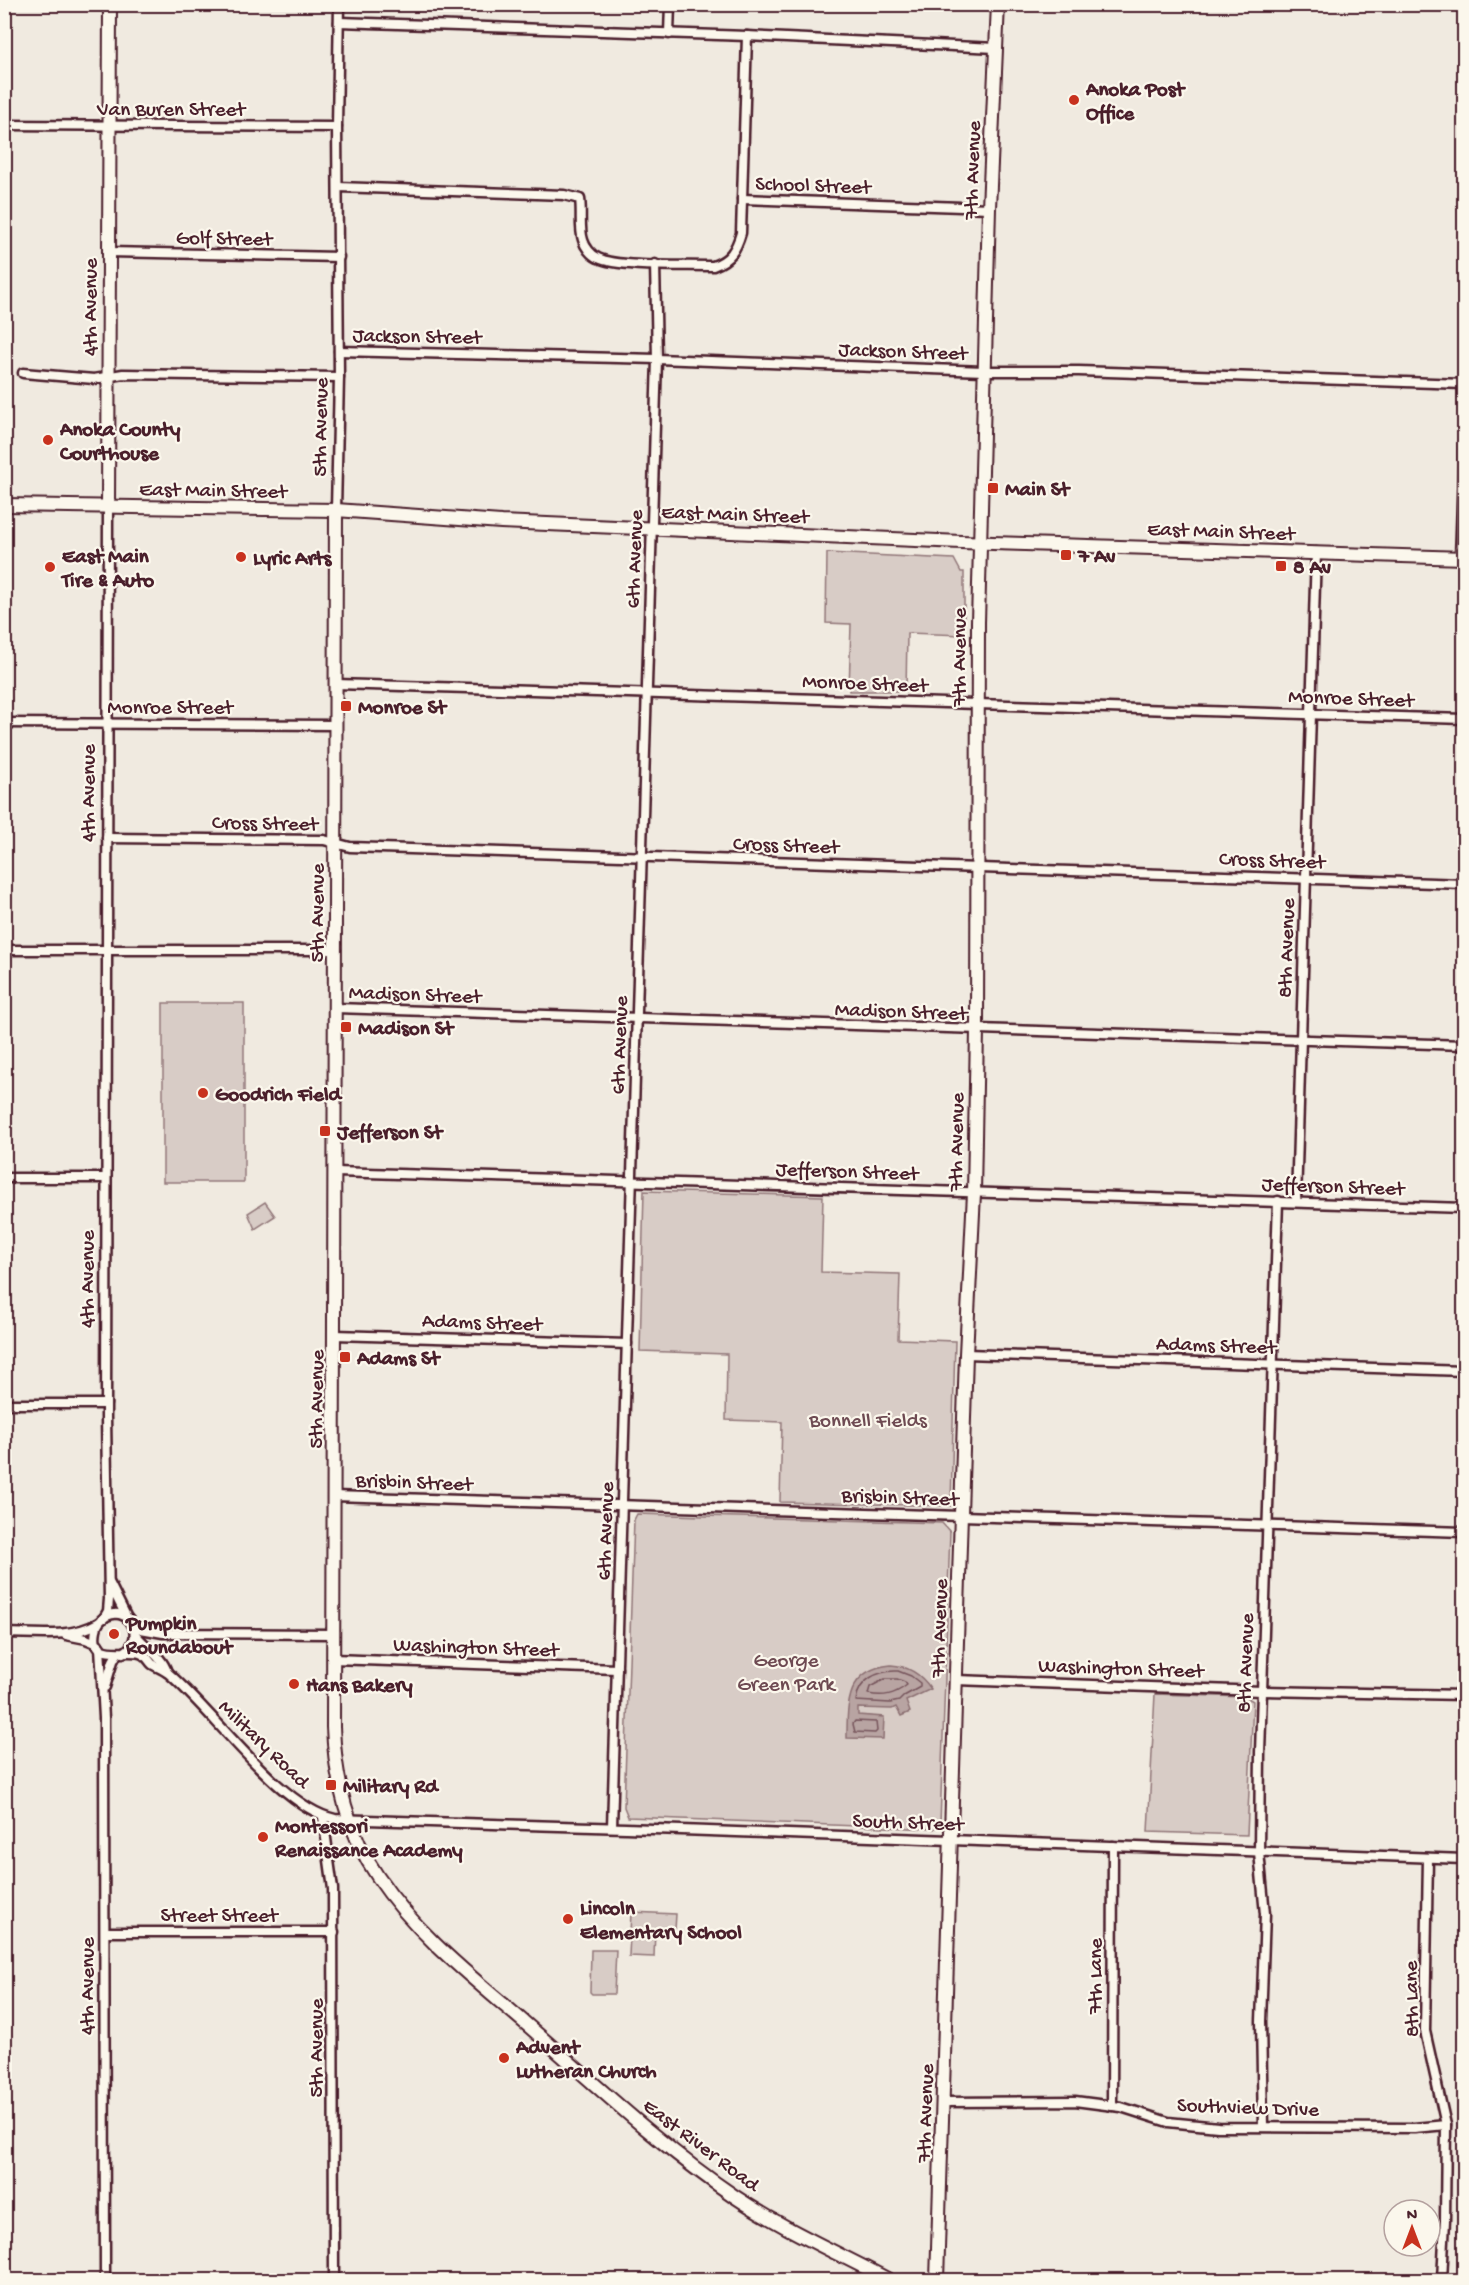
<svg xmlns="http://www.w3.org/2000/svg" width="1469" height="2285" font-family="'Gochi Hand',sans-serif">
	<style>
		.green { fill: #d8ccc6; stroke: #917678; stroke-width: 1.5 }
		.water { fill: #b8a4a2; stroke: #8c6f72; stroke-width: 1.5 }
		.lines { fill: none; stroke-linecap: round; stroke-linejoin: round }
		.shore { stroke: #76545b; stroke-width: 1.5 }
		.street-casing { stroke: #4a1f2b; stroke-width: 13 }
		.secondary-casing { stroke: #4a1f2b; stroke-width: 16 }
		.street { stroke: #fbf7ec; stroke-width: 8 }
		.secondary { stroke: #fbf7ec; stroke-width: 12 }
		.poi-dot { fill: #c8321e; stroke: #fbf7ec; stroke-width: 2 }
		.labels { text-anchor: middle; stroke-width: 4.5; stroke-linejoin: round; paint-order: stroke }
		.poi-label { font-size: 21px; font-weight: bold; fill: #4a1f2b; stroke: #fbf7ec; text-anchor: start }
		.street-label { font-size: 21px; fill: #4a1f2b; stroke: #fbf7ec }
		.park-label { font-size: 21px; fill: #6e4a52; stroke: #fbf7ec }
	</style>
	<rect width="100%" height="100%" fill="#f0eae0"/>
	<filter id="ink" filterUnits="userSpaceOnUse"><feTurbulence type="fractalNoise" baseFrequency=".0167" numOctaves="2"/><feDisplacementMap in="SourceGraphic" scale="12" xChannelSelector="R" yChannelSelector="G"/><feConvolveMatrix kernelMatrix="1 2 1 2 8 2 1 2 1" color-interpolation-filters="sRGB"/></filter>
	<g filter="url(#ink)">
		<g class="green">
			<polygon points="827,553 954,559 961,572 964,572 964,635 907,633 906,691 849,691 851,624 826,623"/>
			<rect x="163" y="1003" width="81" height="179"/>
			<polygon points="644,1191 823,1196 821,1272 900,1274 898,1339 955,1341 951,1506 780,1502 782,1422 726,1420 727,1354 640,1351"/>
			<polygon points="265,1202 275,1216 255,1229 248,1213"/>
			<polygon points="637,1514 942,1523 950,1532 940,1824 934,1829 628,1817 624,1807 634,1520"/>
			<polygon points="1155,1694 1246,1697 1253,1701 1247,1835 1148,1832"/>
			<polygon points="631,1912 676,1914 675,1930 655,1930 654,1957 629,1956"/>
			<polygon points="591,1950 616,1950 614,1994 592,1994 590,1992"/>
		</g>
		<path class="water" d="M891 1665C909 1666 921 1674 931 1689L906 1701 910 1712 901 1716 896 1707 892 1709 858 1708V1715L884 1717 883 1739 847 1738C847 1703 847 1669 891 1665Z"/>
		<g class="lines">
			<g class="shore">
				<path d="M898 1671 911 1676 920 1683V1687L904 1696 899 1701 890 1703 856 1701C858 1680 878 1670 898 1671Z"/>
				<path d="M885 1679H897L905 1682 907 1685C894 1695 884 1697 868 1694L870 1687Z"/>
				<polygon points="855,1721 876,1722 877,1731 875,1733 855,1732 853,1724"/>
			</g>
			<defs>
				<g id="street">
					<polyline points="339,22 747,36 996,48"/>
					<polyline points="669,34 670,4"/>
					<polyline points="4,125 337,127"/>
					<path d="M338 187 564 195 580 199C582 212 579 228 583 240 585 247 591 255 598 258 619 268 686 265 713 266 730 260 736 250 741 233L747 36"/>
					<polyline points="742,199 989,208"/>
					<polyline points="109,252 339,257"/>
					<polyline points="339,351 657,359 984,371 1079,371 1464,384"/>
					<polyline points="23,373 94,379 123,374 339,377"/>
					<polyline points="336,510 339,377 337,127 339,4"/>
					<polyline points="1460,557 1464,445"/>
					<polyline points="336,684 1464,719"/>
					<polyline points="4,723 336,725"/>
					<polyline points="107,838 324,840 350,847 1464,884"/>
					<polyline points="4,950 336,950"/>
					<polyline points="336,1008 1464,1045"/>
					<polyline points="336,1172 1464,1208"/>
					<polyline points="4,1178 106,1178"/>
					<polyline points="1296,1201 1316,552"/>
					<polyline points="335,1335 627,1344"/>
					<polyline points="966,1354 1464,1371"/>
					<polyline points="4,1404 106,1404"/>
					<polyline points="333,1496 1464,1532"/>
					<polyline points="110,1584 127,1618"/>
					<polyline points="104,1618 108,1611 109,1599 106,1417 108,506"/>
					<polyline points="132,1624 141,1629 163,1633 333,1634"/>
					<path d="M4 1633C34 1633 71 1639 98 1623"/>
					<path d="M135 1634C145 1647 162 1656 167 1672"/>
					<polyline points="66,1635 86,1639 98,1644"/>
					<polyline points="100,1647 104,1718 105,2280"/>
					<path d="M123 1653C147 1639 130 1605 107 1616 101 1619 97 1624 96 1630 89 1664 128 1647 142 1654 147 1656 149 1661 152 1664 157 1667 163 1669 168 1673 214 1711 279 1807 335 1819L626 1828 1464 1859"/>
					<polyline points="333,1659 617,1669"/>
					<polyline points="956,1680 1262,1691 1464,1695"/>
					<polyline points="105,1687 113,1661 117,1654"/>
					<polyline points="323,1817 333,1889 334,2280"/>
					<polyline points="612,1827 654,457 657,359 655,264"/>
					<polyline points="1428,1858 1425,2031 1446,2125 1445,2220 1442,2280"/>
					<polyline points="105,1932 334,1932"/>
					<polyline points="944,2102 1075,2101 1121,2107 1168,2122 1218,2127 1414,2128 1446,2125"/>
					<polyline points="1112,2106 1113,1846"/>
					<polyline points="1263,2126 1261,2021 1265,1914 1259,1852 1260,1753 1278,1201"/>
				</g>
				<g id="secondary">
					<polyline points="4,505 336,510 501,522 961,542 1464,558"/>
					<polyline points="108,506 110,4"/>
					<path d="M336 510 333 1727C335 1779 348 1834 378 1877 417 1935 473 1978 525 2023 593 2082 660 2146 734 2196 783 2229 838 2253 889 2280"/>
					<polyline points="937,2280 966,1354 974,1193 977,1030 978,622 989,208 998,4"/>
				</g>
			</defs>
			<use href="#street" class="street-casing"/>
			<use href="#secondary" class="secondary-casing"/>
			<use href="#street" class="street"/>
			<use href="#secondary" class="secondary"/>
		</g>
	</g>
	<g class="poi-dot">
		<circle cx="1074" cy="100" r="6"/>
		<circle cx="48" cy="440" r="6"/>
		<rect x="987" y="482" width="12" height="12" rx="3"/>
		<rect x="1060" y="549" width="12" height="12" rx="3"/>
		<circle cx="241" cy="557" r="6"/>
		<rect x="1275" y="560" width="12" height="12" rx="3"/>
		<circle cx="50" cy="567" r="6"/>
		<rect x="340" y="700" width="12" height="12" rx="3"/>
		<rect x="340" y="1021" width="12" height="12" rx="3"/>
		<circle cx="203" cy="1093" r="6"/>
		<rect x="319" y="1125" width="12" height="12" rx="3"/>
		<rect x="339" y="1351" width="12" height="12" rx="3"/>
		<circle cx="114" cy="1634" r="6"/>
		<circle cx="294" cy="1684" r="6"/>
		<rect x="325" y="1779" width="12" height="12" rx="3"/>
		<circle cx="263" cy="1837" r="6"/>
		<circle cx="568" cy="1919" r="6"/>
		<circle cx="504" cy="2058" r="6"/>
	</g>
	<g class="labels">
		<g class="poi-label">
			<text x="1086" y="95">Anoka Post<tspan x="1086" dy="24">Office</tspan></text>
			<text x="60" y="435">Anoka County<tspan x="60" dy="24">Courthouse</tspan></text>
			<text x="1005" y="495">Main St</text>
			<text x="62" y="562">East Main<tspan x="62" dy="24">Tire &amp; Auto</tspan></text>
			<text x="1078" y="562">7 Av</text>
			<text x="253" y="564">Lyric Arts</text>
			<text x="1293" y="573">8 Av</text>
			<text x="358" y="713">Monroe St</text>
			<text x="358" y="1034">Madison St</text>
			<text x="215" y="1100">Goodrich Field</text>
			<text x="337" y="1138">Jefferson St</text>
			<text x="357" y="1364">Adams St</text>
			<text x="126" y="1629">Pumpkin<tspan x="126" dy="24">Roundabout</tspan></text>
			<text x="306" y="1691">Hans Bakery</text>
			<text x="343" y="1792">Military Rd</text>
			<text x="275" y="1832">Montessori<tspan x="275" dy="24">Renaissance Academy</tspan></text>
			<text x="580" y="1914">Lincoln<tspan x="580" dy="24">Elementary School</tspan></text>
			<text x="516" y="2053">Advent<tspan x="516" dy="24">Lutheran Church</tspan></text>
		</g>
		<g class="street-label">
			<text x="171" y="115">Van Buren Street</text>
			<text transform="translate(971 170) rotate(-88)" y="7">7th Avenue</text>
			<text transform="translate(813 184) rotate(2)" y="7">School Street</text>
			<text transform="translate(224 237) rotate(1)" y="7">Golf Street</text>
			<text transform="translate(89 307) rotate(-90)" y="7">4th Avenue</text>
			<text transform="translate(417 335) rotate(1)" y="7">Jackson Street</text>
			<text transform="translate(903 350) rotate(2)" y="7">Jackson Street</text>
			<text transform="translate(319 427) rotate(-89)" y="7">5th Avenue</text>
			<text transform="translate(213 489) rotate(1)" y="7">East Main Street</text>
			<text transform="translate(735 513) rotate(2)" y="7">East Main Street</text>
			<text transform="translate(1221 530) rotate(2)" y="7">East Main Street</text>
			<text transform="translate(633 559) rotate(-88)" y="7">6th Avenue</text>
			<text transform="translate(958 657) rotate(-90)" y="7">7th Avenue</text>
			<text transform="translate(865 682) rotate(2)" y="7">Monroe Street</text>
			<text transform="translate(1351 697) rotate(2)" y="7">Monroe Street</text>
			<text x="170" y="713">Monroe Street</text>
			<text transform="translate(87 793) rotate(-90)" y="7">4th Avenue</text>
			<text transform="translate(265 822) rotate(1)" y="7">Cross Street</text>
			<text transform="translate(786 844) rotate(2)" y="7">Cross Street</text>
			<text transform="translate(1272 859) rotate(2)" y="7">Cross Street</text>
			<text transform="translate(316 913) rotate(-90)" y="7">5th Avenue</text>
			<text transform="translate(1285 948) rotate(-88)" y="7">8th Avenue</text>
			<text transform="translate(415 993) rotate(2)" y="7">Madison Street</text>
			<text transform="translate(901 1010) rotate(2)" y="7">Madison Street</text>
			<text transform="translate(618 1045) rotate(-88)" y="7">6th Avenue</text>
			<text transform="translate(955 1142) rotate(-89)" y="7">7th Avenue</text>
			<text transform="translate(847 1170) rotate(2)" y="7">Jefferson Street</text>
			<text transform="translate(1333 1185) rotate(2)" y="7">Jefferson Street</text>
			<text transform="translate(86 1279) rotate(-90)" y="7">4th Avenue</text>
			<text transform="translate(482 1321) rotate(2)" y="7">Adams Street</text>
			<text transform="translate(1216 1344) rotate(2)" y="7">Adams Street</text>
			<text transform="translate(315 1399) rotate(-89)" y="7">5th Avenue</text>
			<text transform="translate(414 1481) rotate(2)" y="7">Brisbin Street</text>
			<text transform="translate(900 1496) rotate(2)" y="7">Brisbin Street</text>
			<text transform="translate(604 1531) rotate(-88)" y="7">6th Avenue</text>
			<text transform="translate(938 1628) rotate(-88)" y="7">7th Avenue</text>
			<text transform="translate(476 1646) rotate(2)" y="7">Washington Street</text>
			<text transform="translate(1244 1663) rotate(-88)" y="7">8th Avenue</text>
			<text transform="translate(1121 1667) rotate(2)" y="7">Washington Street</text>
			<text transform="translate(265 1743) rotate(44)" y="7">Military Road</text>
			<text transform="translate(908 1821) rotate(2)" y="7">South Street</text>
			<text x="219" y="1921">Street Street</text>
			<text transform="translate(1094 1976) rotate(-90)" y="7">7th Lane</text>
			<text transform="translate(86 1986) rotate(-90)" y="7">4th Avenue</text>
			<text transform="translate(1410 1999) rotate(-91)" y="7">8th Lane</text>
			<text transform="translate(315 2048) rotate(-90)" y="7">5th Avenue</text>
			<text transform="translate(1248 2106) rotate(2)" y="7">Southview Drive</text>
			<text transform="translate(924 2113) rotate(-88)" y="7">7th Avenue</text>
			<text transform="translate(702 2144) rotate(37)" y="7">East River Road</text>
		</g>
		<g class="park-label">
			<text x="868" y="1426">Bonnell Fields</text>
			<text x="786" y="1666">George<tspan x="786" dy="24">Green Park</tspan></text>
		</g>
	</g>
	<rect width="1469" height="2285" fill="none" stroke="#fbf7ec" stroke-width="24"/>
	<rect x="12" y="12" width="1445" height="2261" fill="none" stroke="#4a1f2b" stroke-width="2" filter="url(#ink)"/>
	<g transform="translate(1412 2228)"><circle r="28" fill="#fbf7ec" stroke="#b4a19f" stroke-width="1.5"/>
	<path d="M0-4.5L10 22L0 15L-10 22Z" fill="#c8321e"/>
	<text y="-9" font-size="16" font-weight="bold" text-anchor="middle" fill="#4a1f2b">N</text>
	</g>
</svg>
